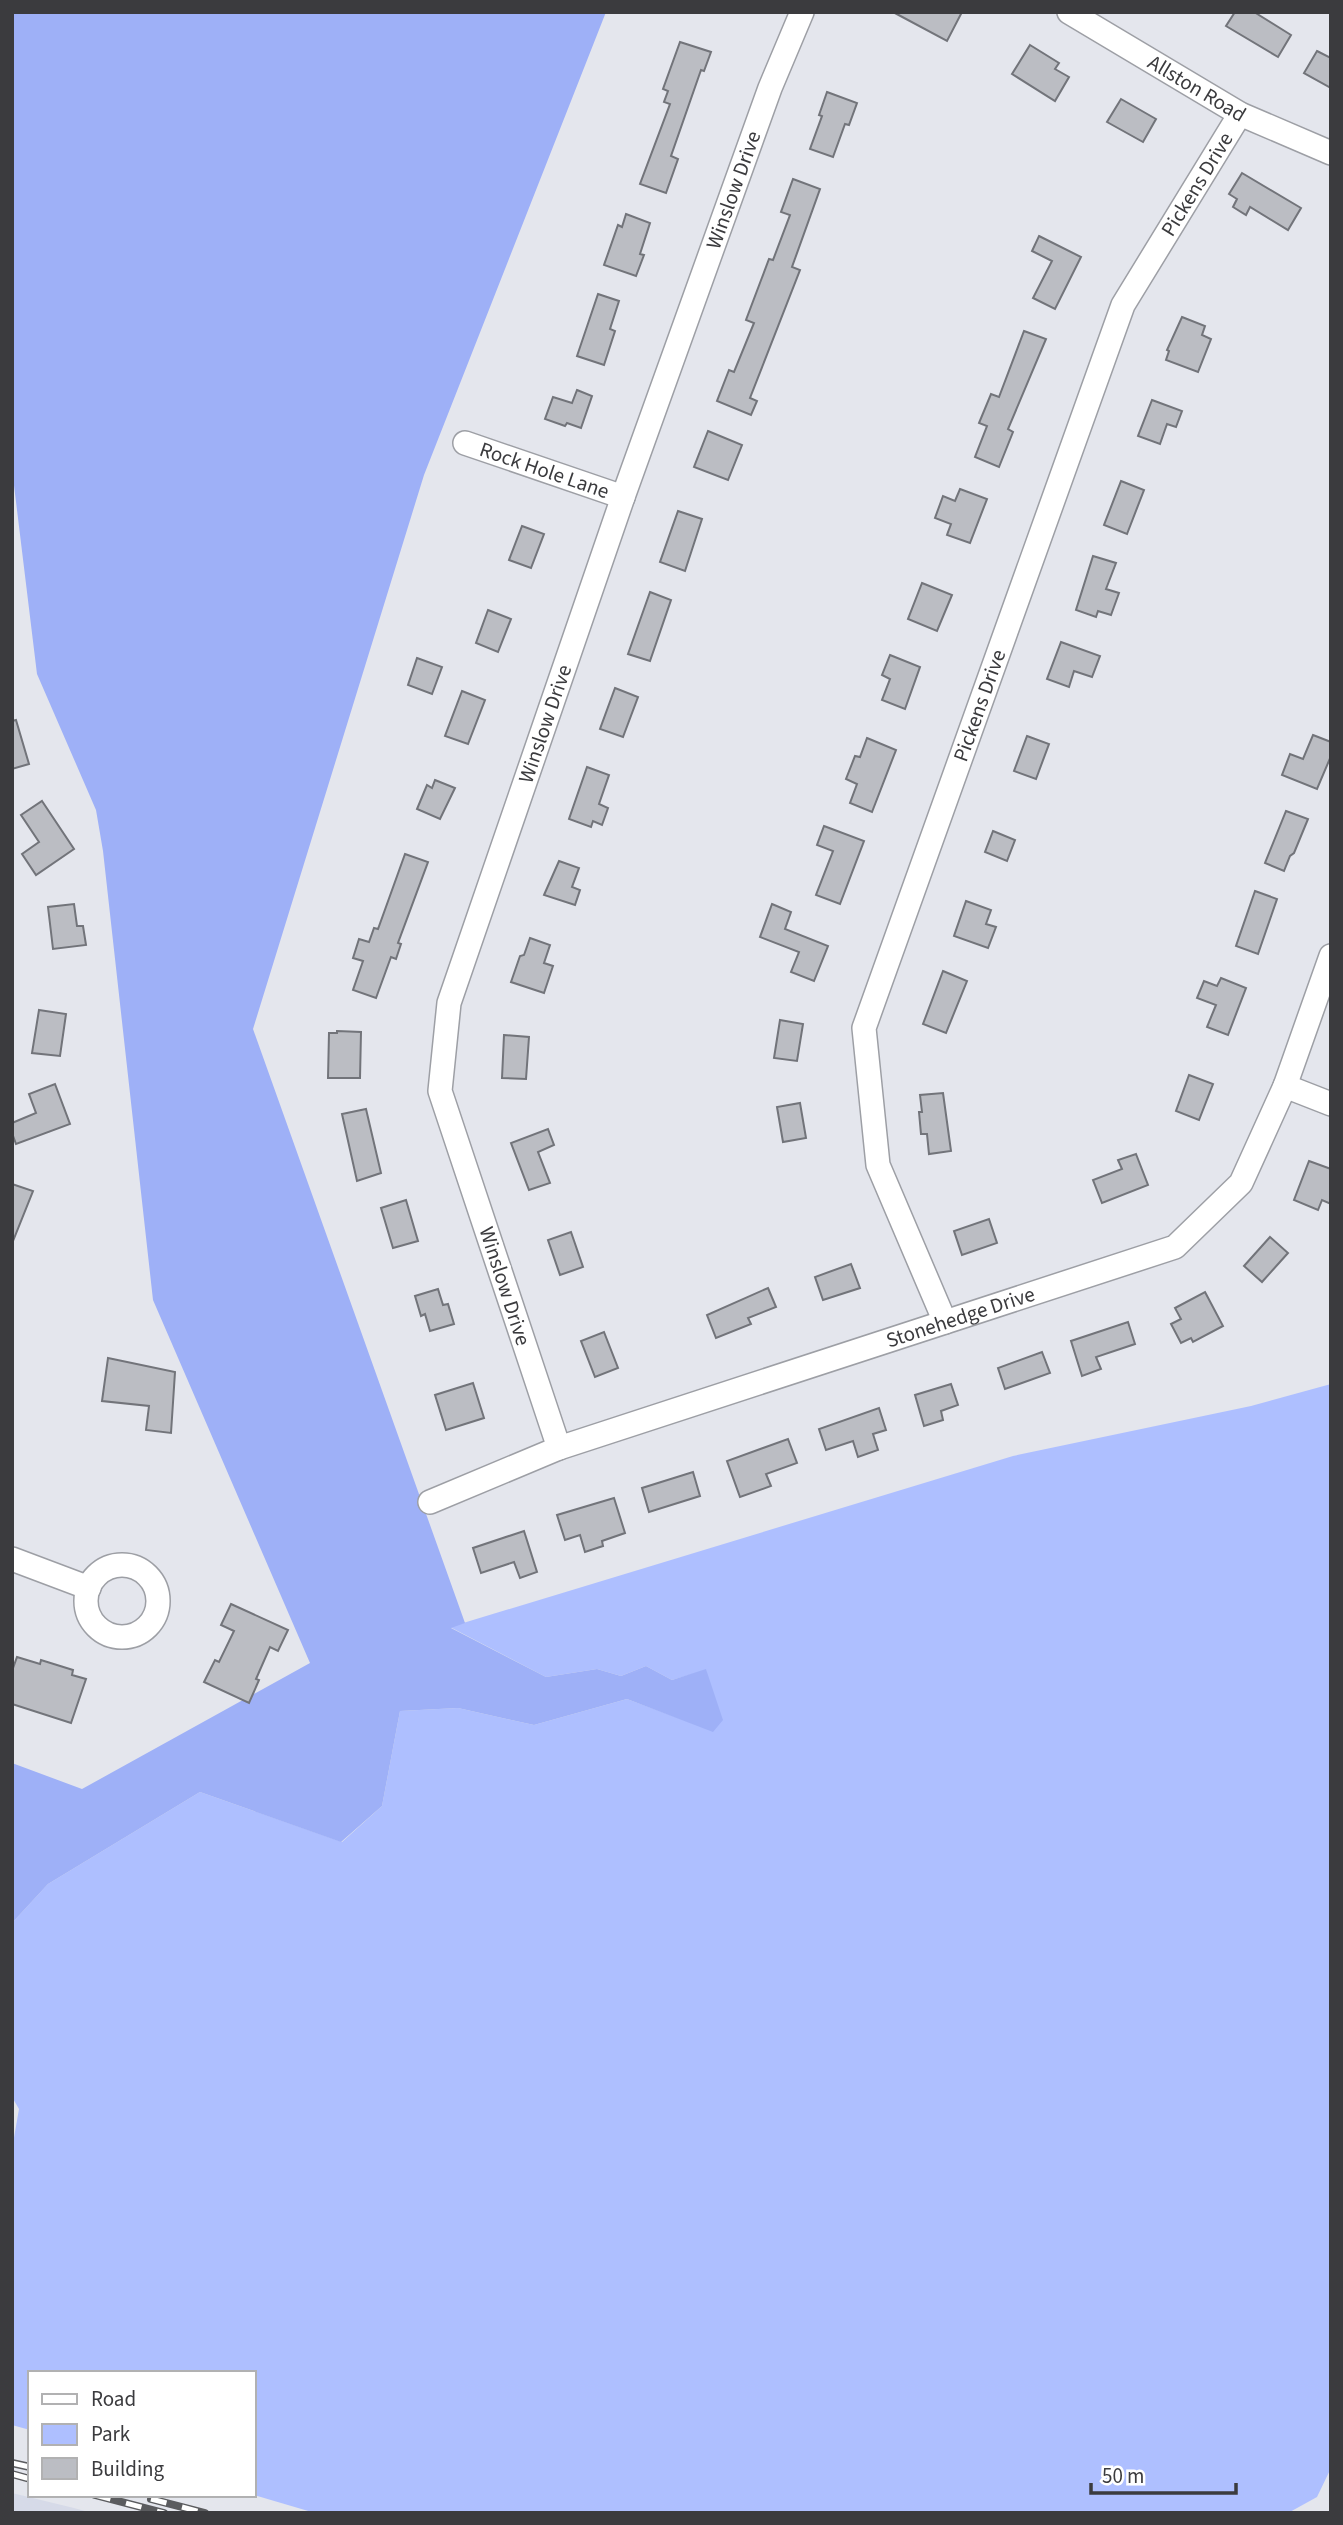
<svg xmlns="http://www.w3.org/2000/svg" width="1343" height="2525" font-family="'Source Sans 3',sans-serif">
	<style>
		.built { fill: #d6dae8 }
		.green { fill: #aebfff }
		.forest { fill: #9eb0f7 }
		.building { fill: #bbbdc3; stroke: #72747a; stroke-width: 2 }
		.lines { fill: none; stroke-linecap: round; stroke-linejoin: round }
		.minor-casing { stroke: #9d9fa5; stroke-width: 26 }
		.minor { stroke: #fff; stroke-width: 23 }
		.rail-casing { stroke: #5b5c5f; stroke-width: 8 }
		.rail { stroke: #fff; stroke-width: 5; stroke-dasharray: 16; stroke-linecap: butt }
		.labels { text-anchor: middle; stroke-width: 7; stroke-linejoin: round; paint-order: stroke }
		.street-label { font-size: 21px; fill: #3b3b3e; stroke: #fff }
	</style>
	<rect width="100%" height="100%" fill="#e4e6ed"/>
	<polygon class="built" points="12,2493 74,2508 92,2513 12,2513"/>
	<polygon class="green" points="1331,1384 1331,2468 1317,2497 1288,2513 315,2513 254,2495 254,2373 30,2373 30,2430 12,2425 12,2149 19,2109 12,2097 12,1923 48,1884 200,1792 342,1842 382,1806 400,1711 458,1708 534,1725 627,1699 713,1731 706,1670 672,1680 646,1666 621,1676 597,1669 546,1677 450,1627 1013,1456 1251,1406"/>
	<polygon class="forest" points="12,12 606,12 424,475 253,1029 465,1623 451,1628 546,1677 597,1669 621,1676 646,1666 672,1680 706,1669 723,1720 713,1732 627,1699 534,1725 458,1708 400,1711 382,1806 341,1842 200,1792 48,1884 12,1923 12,1763 82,1789 310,1663 153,1300 103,851 96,810 37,674 12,469"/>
	<g class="building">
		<polygon points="893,12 962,12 947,41"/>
		<polygon points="1235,12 1254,12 1291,35 1278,57 1226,26"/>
		<polygon points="680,42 711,52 704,71 701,70 671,156 678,159 666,193 640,184 670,104 664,102 668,91 663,89"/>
		<polygon points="1030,45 1059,63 1055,69 1069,77 1055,101 1012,74"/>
		<polygon points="1317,51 1331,58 1331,88 1304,73"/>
		<polygon points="827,92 857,103 849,125 845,124 833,157 810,149 822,116 819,115"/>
		<polygon points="1121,99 1156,119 1143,142 1107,122"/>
		<polygon points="1242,173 1301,208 1288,230 1250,207 1246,215 1233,207 1237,199 1229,194"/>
		<polygon points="793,179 820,189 792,267 800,270 750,398 757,401 751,415 717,401 729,370 734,372 754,323 746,320 769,259 773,260 790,215 781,212"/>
		<polygon points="626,214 650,223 640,254 644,255 636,276 604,265 618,225 622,227"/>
		<polygon points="1039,236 1081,257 1055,309 1033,298 1052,261 1032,251"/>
		<polygon points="598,294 619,301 610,329 615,331 604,365 577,356"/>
		<polygon points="1182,317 1205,326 1202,335 1211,339 1198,372 1166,360 1169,351 1167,350"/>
		<polygon points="1024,331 1046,339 1008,429 1013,432 999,467 975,457 987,426 979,423 991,394 999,397"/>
		<polygon points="577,390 592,396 581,428 567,423 565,426 545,419 553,397 572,403"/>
		<polygon points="1152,400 1182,411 1176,427 1167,424 1160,444 1138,436"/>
		<polygon points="708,431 742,445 728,480 694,467"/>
		<polygon points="1121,481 1144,490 1127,534 1104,525"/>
		<polygon points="960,489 987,499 970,543 947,535 951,524 935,518 943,496 955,501"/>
		<polygon points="678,511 702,519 685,571 660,562"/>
		<polygon points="522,526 544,534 531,568 509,560"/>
		<polygon points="1093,556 1116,563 1106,589 1119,593 1111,615 1098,611 1096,617 1076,610"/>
		<polygon points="922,583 952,595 937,631 908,619"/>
		<polygon points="650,592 671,600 650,661 628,654"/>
		<polygon points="488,610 511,619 498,652 476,643"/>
		<polygon points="1061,642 1100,656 1092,677 1074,671 1069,687 1047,679"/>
		<polygon points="890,655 920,667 905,709 882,700 890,679 882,675"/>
		<polygon points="417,658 442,667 432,694 408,685"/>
		<polygon points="615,688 638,697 623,737 600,729"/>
		<polygon points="462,691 485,700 468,744 445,736"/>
		<polygon points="16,720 29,764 12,769 12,721"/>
		<polygon points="1313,735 1331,742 1331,756 1317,789 1282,775 1290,754 1303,759"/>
		<polygon points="1027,736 1049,744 1036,779 1014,771"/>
		<polygon points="867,738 896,750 872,812 850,803 857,784 846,779 855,756 860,757"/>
		<polygon points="587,767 609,775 599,804 608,808 602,825 593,821 591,827 569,819"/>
		<polygon points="435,780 455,788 440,819 417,809 427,785 432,788"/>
		<polygon points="42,801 74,849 36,875 22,854 39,842 21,815"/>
		<polygon points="1286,811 1308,819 1294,853 1290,856 1284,871 1265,863"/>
		<polygon points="824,826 864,841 840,904 816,895 833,851 817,845"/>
		<polygon points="993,831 1015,840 1007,861 985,852"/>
		<polygon points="405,854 428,862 398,943 401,944 396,959 391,957 376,998 353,990 363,961 353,958 359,939 369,942 374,928 378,929"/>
		<polygon points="559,861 579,868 572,887 580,890 575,905 544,895"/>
		<polygon points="1255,891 1277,899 1258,954 1236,946"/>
		<polygon points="966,901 991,910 986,924 996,927 988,948 954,936"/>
		<polygon points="74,904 77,926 83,926 86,945 53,949 48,907"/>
		<polygon points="772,904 791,912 785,929 828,946 814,981 791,972 799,952 760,937"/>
		<polygon points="530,938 550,945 544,963 553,966 544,993 511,982 520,956 524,955"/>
		<polygon points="943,971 967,981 946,1033 923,1024"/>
		<polygon points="1221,978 1246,988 1228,1035 1207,1027 1216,1005 1197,998 1204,981 1217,986"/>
		<polygon points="39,1010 66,1014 60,1056 32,1053"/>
		<polygon points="780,1020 803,1024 797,1061 774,1058"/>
		<polygon points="337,1031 361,1032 360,1078 328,1078 329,1033 337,1033"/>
		<polygon points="504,1035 529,1037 526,1079 502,1078"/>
		<polygon points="1189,1075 1213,1084 1199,1120 1176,1111"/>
		<polygon points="55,1084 70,1124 16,1144 12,1133 12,1123 36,1113 29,1094"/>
		<polygon points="943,1093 951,1151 929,1154 927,1134 921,1134 919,1112 922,1112 920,1095"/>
		<polygon points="800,1103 806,1138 783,1142 777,1107"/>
		<polygon points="366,1109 381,1173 357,1181 342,1114"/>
		<polygon points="548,1129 554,1145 538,1152 550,1183 529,1190 511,1143"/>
		<polygon points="1136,1154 1148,1185 1102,1203 1093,1180 1122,1169 1118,1160"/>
		<polygon points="1309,1161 1331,1169 1331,1204 1322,1200 1318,1210 1294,1200"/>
		<polygon points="12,1184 33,1191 13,1241 12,1241"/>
		<polygon points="406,1200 418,1241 393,1248 381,1208"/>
		<polygon points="989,1219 997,1243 962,1255 954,1231"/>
		<polygon points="571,1232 583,1267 560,1275 548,1240"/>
		<polygon points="1270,1237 1288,1253 1262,1282 1244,1266"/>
		<polygon points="851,1264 860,1288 823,1300 815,1277"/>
		<polygon points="768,1288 776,1307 748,1318 751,1324 716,1338 707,1315"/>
		<polygon points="438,1289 443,1305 448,1304 454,1324 430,1331 425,1314 421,1316 415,1296"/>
		<polygon points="1205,1292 1223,1326 1193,1342 1191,1338 1181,1343 1171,1324 1181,1319 1175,1308"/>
		<polygon points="1128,1322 1135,1344 1096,1357 1101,1369 1082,1376 1071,1341"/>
		<polygon points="604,1332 618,1368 595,1377 581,1341"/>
		<polygon points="1042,1352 1050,1373 1005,1389 998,1368"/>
		<polygon points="108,1358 175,1372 171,1433 146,1430 149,1406 102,1401"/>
		<polygon points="473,1383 484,1418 446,1430 435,1395"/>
		<polygon points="951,1384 958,1405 941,1411 943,1420 924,1426 915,1395"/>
		<polygon points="879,1408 886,1430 873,1434 878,1450 858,1457 853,1441 826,1450 819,1429"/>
		<polygon points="788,1439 797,1463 766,1474 771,1486 740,1497 727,1461"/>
		<polygon points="693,1472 700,1496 649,1512 642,1488"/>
		<polygon points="614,1498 625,1533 602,1541 603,1546 585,1552 580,1535 565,1540 557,1515"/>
		<polygon points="524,1531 537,1572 520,1578 514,1562 481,1573 473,1548"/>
		<polygon points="231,1604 288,1630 278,1651 270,1647 256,1679 259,1680 249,1703 204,1682 215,1660 219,1662 234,1631 221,1625"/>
		<polygon points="17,1657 40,1664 41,1660 73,1670 72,1675 86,1679 71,1723 12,1704 12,1671"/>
	</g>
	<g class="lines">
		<defs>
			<g id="minor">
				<path id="s1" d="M1069 12 1240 114 1331 153"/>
				<path id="s2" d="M465 443 623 497"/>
				<polyline points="1285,1086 1331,1104"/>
				<path id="s3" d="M945 1322 878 1165 864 1028 1123 305 1240 114"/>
				<path id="s4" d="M559 1448 440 1091 449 1003 623 497 770 88 802 12"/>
				<path id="s5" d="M430 1502 559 1448 1175 1247 1241 1183 1285 1086 1331 956"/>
				<polyline points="12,1559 89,1588"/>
				<circle cx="122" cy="1601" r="36"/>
			</g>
		</defs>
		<use href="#minor" class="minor-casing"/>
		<use href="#minor" class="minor"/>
		<defs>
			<g id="rail">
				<polyline points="12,2463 30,2467"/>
				<polyline points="12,2474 30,2479"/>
				<polyline points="95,2495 164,2513"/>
				<polyline points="151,2499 205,2513"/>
			</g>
		</defs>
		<use href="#rail" class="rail-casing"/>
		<use href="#rail" class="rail"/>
	</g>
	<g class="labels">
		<g class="street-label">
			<text dy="7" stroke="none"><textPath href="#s1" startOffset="149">Allston Road</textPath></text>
			<text dy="7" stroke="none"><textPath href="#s3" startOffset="1218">Pickens Drive</textPath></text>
			<text dy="7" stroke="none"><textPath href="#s4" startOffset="1326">Winslow Drive</textPath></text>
			<text dy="7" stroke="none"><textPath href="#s2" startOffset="84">Rock Hole Lane</textPath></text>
			<text dy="7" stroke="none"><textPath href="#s3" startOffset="651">Pickens Drive</textPath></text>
			<text dy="7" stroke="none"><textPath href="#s4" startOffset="760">Winslow Drive</textPath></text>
			<text transform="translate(505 1286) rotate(72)" y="7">Winslow Drive</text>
			<text dy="7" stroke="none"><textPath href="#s5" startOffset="562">Stonehedge Drive</textPath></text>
		</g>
	</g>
	<rect width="1343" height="2525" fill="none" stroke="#3b3b3e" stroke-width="28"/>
	<rect x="28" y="2371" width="228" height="126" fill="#ffffff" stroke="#b1b1b2" stroke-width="2"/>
	<rect x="42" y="2394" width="35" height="10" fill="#ffffff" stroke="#b1b1b2" stroke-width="2"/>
	<text x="91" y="2406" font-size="21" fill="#3b3b3e">Road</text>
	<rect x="42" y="2424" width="35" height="21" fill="#aebfff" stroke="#b1b1b2" stroke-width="2"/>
	<text x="91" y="2441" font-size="21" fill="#3b3b3e">Park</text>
	<rect x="42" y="2458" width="35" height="21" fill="#bbbdc3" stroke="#b1b1b2" stroke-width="2"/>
	<text x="91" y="2476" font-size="21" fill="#3b3b3e">Building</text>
	<path d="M1091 2483v10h145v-10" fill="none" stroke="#3b3b3e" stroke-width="3.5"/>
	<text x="1102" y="2483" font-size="21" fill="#3b3b3e" stroke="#ffffff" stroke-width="5" paint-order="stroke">50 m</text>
</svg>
